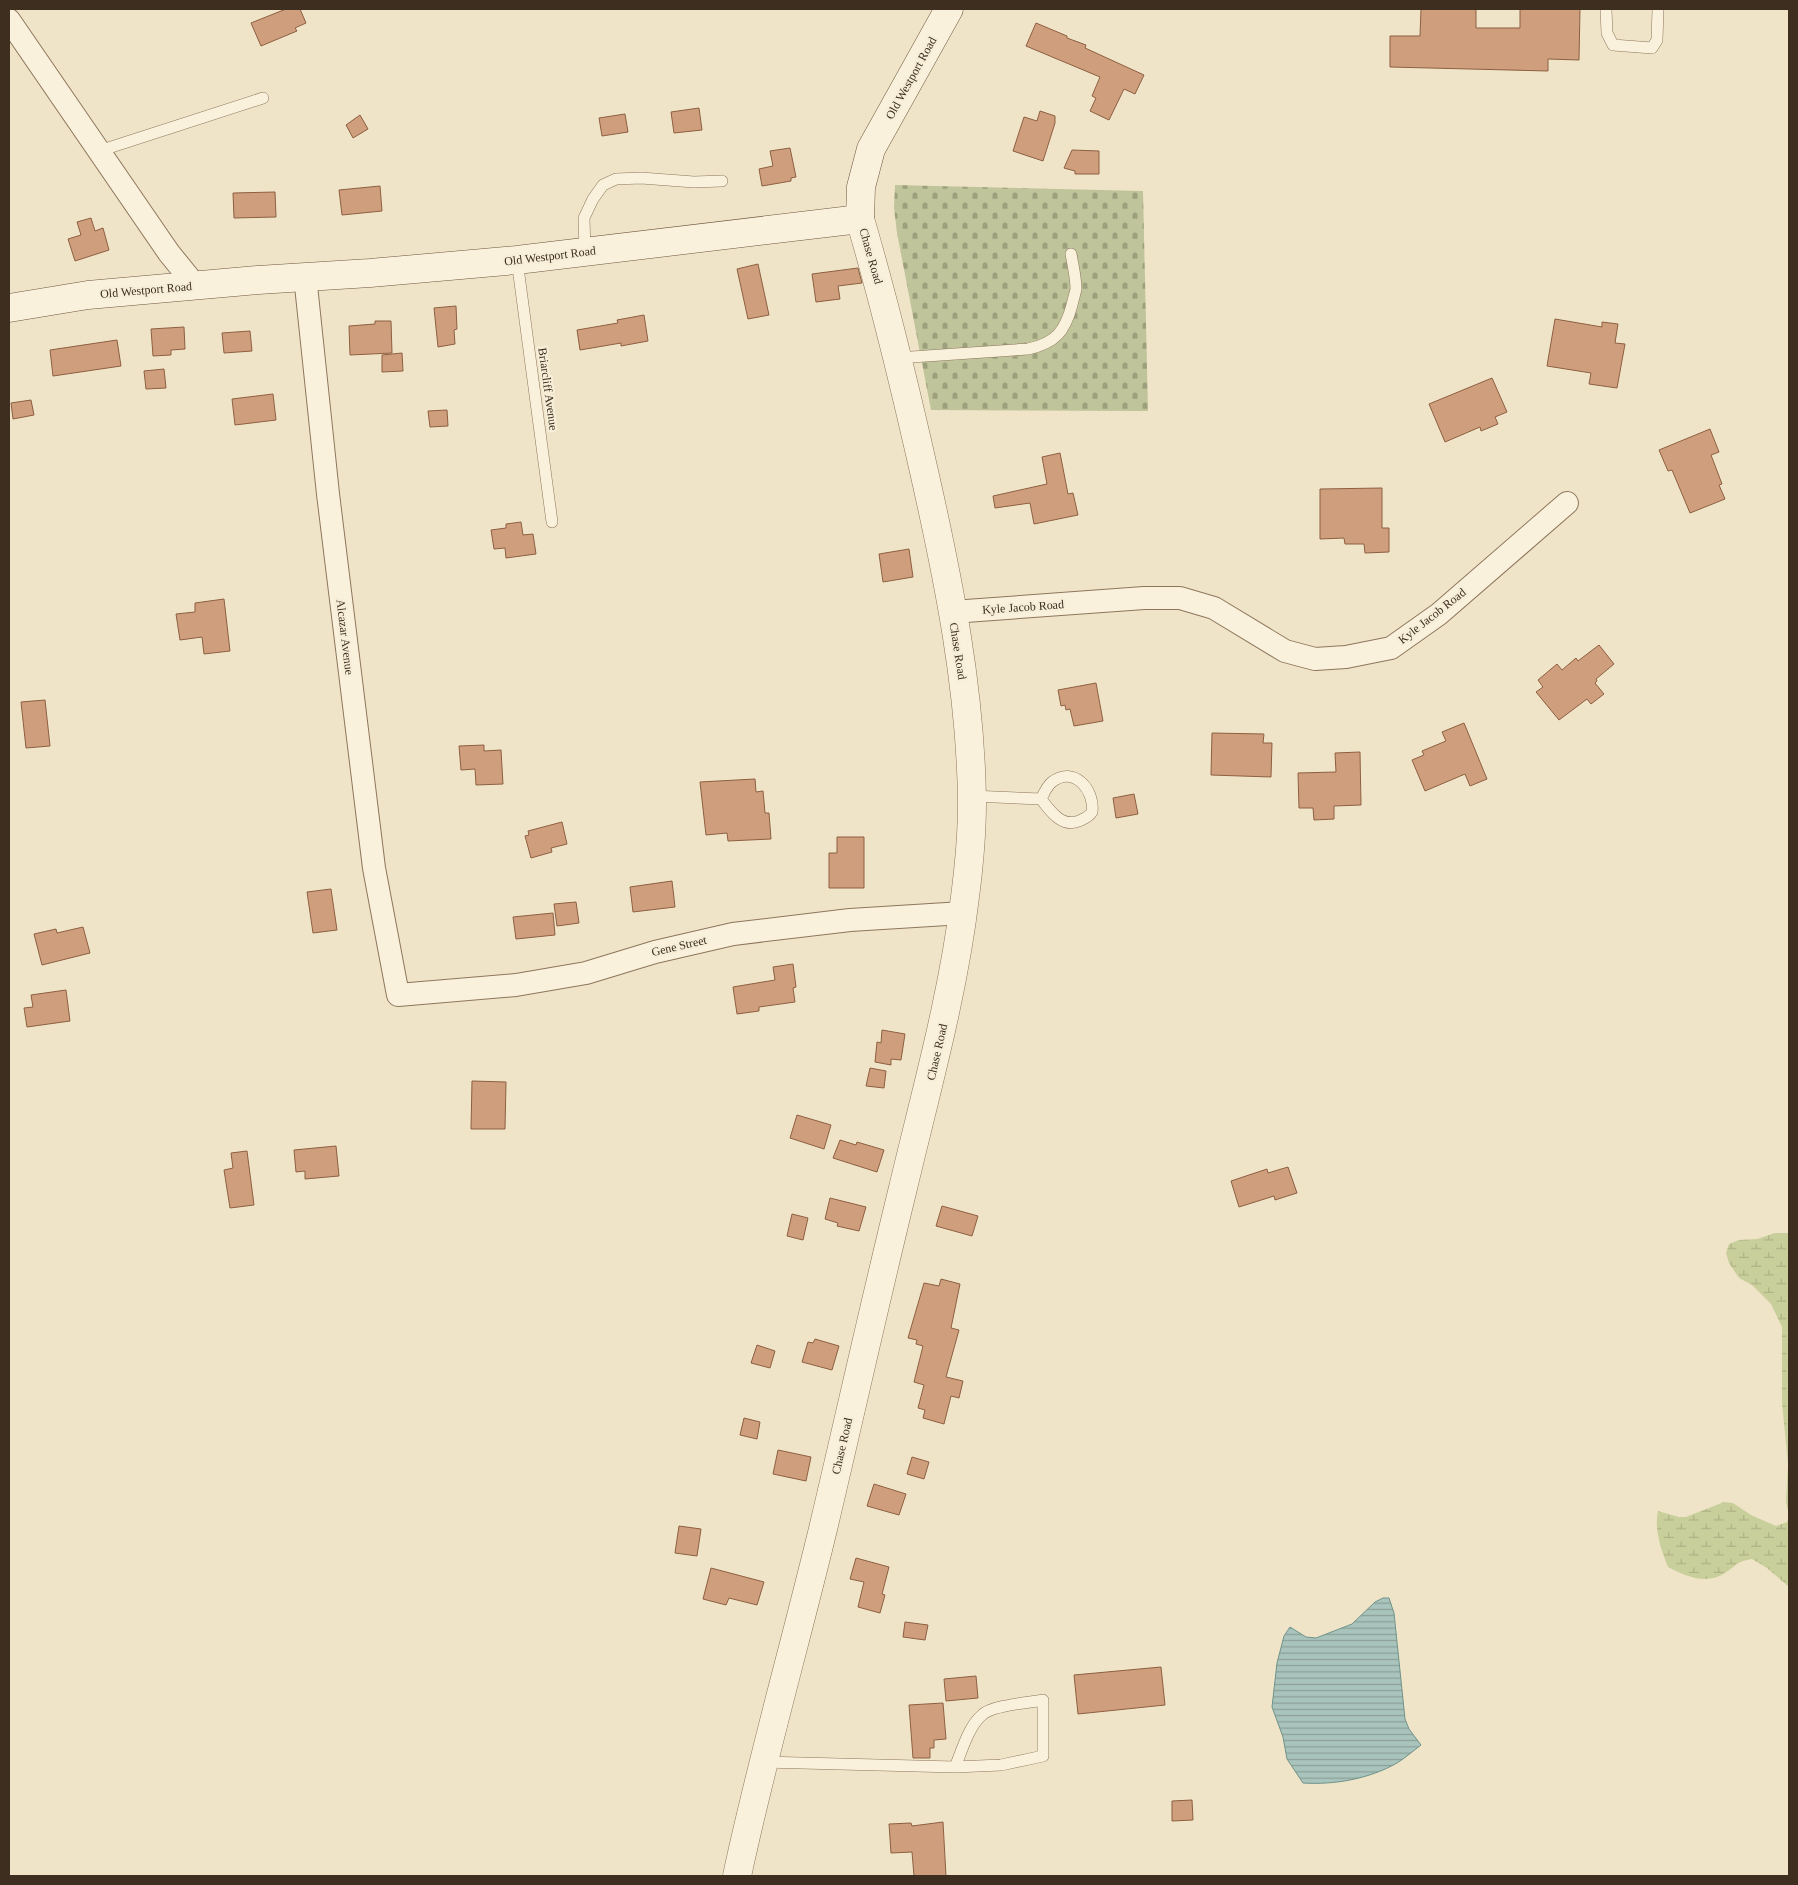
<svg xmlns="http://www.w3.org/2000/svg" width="1798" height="1885" font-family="'Times New Roman',serif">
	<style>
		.wetland { fill: url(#wetland-marsh) }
		.cemetery { fill: url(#cemetery-stones) }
		.water { fill: url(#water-rules); stroke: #6f938a }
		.building { fill: #cf9f7d; stroke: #8d5f41 }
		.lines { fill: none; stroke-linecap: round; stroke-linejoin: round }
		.service-casing { stroke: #8d765c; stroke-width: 12 }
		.minor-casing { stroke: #8d765c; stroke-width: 24 }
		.tertiary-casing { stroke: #8d765c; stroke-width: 29 }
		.secondary-casing { stroke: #6f573f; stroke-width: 29 }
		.service { stroke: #faf1dc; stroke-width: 11 }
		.minor { stroke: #faf1dc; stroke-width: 22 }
		.tertiary { stroke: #faf1dc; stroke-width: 28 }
		.secondary { stroke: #faf1dc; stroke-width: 28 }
		.labels { text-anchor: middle; stroke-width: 4.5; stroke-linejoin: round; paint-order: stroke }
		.street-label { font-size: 12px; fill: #3d2e20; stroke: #f7eed8 }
	</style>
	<defs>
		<pattern id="wetland-marsh" width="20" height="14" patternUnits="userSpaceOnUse" patternTransform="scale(1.25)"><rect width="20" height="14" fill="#c9cf9b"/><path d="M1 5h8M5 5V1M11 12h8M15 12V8" fill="none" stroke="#aeb285"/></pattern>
		<pattern id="cemetery-stones" width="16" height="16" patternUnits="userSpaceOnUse" patternTransform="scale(1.25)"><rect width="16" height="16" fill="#bfc49a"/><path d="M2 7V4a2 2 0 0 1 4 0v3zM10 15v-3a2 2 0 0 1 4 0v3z" fill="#9ca07d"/></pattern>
		<pattern id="water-rules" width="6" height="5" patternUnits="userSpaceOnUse" patternTransform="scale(1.25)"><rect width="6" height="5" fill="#a9c4bc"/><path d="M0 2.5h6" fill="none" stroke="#8ba098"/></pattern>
	</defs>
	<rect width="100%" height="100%" fill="#f0e4c8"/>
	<path class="wetland" d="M1775 1233H1789V1587L1767 1568 1752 1559C1737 1562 1739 1563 1728 1571 1708 1586 1687 1577 1668 1567 1661 1549 1654 1530 1658 1511L1679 1517H1686L1724 1502 1733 1503 1751 1515 1776 1526 1787 1522 1789 1515 1786 1502 1788 1464 1782 1403V1327L1771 1304 1752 1285 1739 1278 1729 1263 1726 1253 1729 1244 1739 1240 1757 1239Z"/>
	<polygon class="cemetery" points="895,185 1143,191 1148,411 931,410 897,233 894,208"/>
	<path class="water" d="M1383 1598H1389L1394 1613 1405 1719 1409 1729 1421 1745C1413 1751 1405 1758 1397 1763 1369 1779 1334 1785 1303 1783L1287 1759 1283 1737 1272 1707 1277 1663 1284 1636 1290 1627 1306 1637 1316 1638 1352 1624 1375 1602Z"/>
	<g class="building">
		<polygon points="286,9 300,9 306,23 295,28 297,31 261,46 251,23"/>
		<polygon points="1421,9 1476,9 1476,28 1520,28 1520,9 1580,9 1579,60 1548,59 1548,71 1390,67 1390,36 1420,36"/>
		<polygon points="1036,23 1067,36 1067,38 1086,45 1085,48 1144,75 1135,94 1124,89 1109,120 1090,111 1096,98 1092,96 1100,77 1026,46"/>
		<polygon points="699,108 702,130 674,133 671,112"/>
		<polygon points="1040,111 1055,116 1055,123 1043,161 1013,151 1024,117 1037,121"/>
		<polygon points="625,114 628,132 602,136 599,118"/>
		<polygon points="360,115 368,129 353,138 346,125"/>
		<polygon points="790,148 796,177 791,178 791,181 762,186 759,169 773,166 770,151"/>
		<polygon points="1072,150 1099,151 1099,174 1075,174 1075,171 1064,168"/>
		<polygon points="380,186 382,211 342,215 339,190"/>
		<polygon points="275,192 276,217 234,218 233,193"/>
		<polygon points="91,218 95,231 103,228 109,250 75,261 68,239 81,235 77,222"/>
		<polygon points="758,264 769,315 748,319 737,269"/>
		<polygon points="858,268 862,283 838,286 840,299 816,302 812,274"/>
		<polygon points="456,306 457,329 454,330 455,344 438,347 434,308"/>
		<polygon points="644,315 648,341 621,346 621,343 580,350 577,330 618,323 617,320"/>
		<polygon points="1555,319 1602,327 1602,322 1618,324 1615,343 1625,344 1617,388 1589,384 1591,373 1547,366"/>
		<polygon points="375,321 391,321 392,353 350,355 349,326 375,324"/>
		<polygon points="184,327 185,349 171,350 171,355 153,356 151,329"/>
		<polygon points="250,331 252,351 224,353 222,333"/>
		<polygon points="117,340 121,366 53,376 50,350"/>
		<polygon points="402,353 403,371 382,372 382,355"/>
		<polygon points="164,369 166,388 146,389 144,371"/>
		<polygon points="1492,378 1507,412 1495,417 1498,424 1481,431 1480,427 1445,442 1429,404"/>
		<polygon points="273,394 276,420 235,425 232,399"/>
		<polygon points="31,400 34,415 13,419 11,403"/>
		<polygon points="447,410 448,426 430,427 428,411"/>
		<polygon points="1710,429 1719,452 1711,455 1722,484 1719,485 1725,499 1690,513 1672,470 1668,471 1659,450"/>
		<polygon points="1060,453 1068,494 1073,493 1078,515 1034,524 1030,503 995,508 993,496 1047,484 1042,457"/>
		<polygon points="1382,488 1382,528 1389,528 1389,552 1365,553 1364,544 1345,544 1344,538 1320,539 1320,489"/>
		<polygon points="521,522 523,535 533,534 536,554 506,558 505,548 494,549 491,530 506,528 506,524"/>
		<polygon points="909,549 913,577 883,582 879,554"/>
		<polygon points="224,599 230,651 204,654 202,637 180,640 176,614 195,612 195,603"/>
		<polygon points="1599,645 1614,664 1596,679 1597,681 1595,683 1604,694 1591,704 1587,699 1559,720 1536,692 1543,687 1538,680 1557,664 1562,670 1576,658 1578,661"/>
		<polygon points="1096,683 1103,721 1074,726 1070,709 1066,710 1065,705 1061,706 1058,690"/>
		<polygon points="45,700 50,746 26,748 21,702"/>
		<polygon points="1464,723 1487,779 1470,786 1465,774 1425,791 1412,760 1424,755 1422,751 1446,741 1442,732"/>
		<polygon points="1212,733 1264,734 1263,743 1272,743 1271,777 1211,775"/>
		<polygon points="484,745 484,751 501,750 503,784 476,785 475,769 461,770 459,746"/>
		<polygon points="1360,752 1361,805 1334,806 1334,819 1314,820 1313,808 1299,808 1298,773 1336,772 1335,753"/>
		<polygon points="755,779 756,792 763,791 765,813 769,813 771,839 728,841 727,833 706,835 700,782"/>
		<polygon points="1134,794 1138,814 1116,818 1113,798"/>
		<polygon points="562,822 567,844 551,848 552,852 531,858 525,836 529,835 528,831"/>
		<polygon points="837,837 864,837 864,888 829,888 829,853 837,853"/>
		<polygon points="672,881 675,907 633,912 630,887"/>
		<polygon points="331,889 337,930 313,933 307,892"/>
		<polygon points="576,902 579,923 557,926 554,904"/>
		<polygon points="553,913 555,935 516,939 513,917"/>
		<polygon points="83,927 90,953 42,965 34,934 56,929 57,933"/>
		<polygon points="793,964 796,987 793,988 795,1002 759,1007 759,1011 737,1014 733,987 775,980 773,967"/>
		<polygon points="66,990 70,1021 27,1027 24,1008 33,1007 31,995"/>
		<polygon points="882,1030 905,1034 901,1060 891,1059 891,1065 875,1062 877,1042 881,1043"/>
		<polygon points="870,1068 886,1071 884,1088 866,1086"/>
		<polygon points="472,1081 506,1082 505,1129 471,1129"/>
		<polygon points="797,1115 831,1125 824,1149 790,1138"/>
		<polygon points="840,1140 856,1145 857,1142 884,1150 877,1172 833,1158"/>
		<polygon points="336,1146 339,1176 305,1179 305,1171 296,1172 294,1150"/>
		<polygon points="247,1151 254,1205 230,1208 224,1170 233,1168 231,1153"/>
		<polygon points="1288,1167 1297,1193 1275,1200 1274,1196 1239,1207 1231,1181 1267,1169 1268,1173"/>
		<polygon points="830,1198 866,1207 859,1231 837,1226 838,1223 825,1219"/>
		<polygon points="942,1206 978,1216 972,1236 936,1226"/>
		<polygon points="792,1214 808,1218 803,1240 787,1236"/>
		<polygon points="941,1279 960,1284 951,1328 959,1330 946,1377 963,1381 959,1398 951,1396 944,1424 923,1418 925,1410 918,1408 924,1385 914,1382 923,1346 916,1344 917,1340 908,1338 924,1283 939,1286"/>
		<polygon points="815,1339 839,1346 832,1370 802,1362 808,1342 813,1343"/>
		<polygon points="757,1345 775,1351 770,1368 751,1363"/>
		<polygon points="744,1418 760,1422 757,1439 740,1435"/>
		<polygon points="778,1450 811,1457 806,1481 773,1474"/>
		<polygon points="912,1457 929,1462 924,1479 907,1474"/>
		<polygon points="874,1484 906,1494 899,1515 867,1506"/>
		<polygon points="679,1526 701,1529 697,1556 675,1553"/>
		<polygon points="856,1558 889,1567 882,1594 885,1595 880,1613 858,1607 864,1582 850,1579"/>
		<polygon points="711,1568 764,1582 757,1605 729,1598 726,1605 703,1599"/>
		<polygon points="905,1622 928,1625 925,1640 903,1637"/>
		<polygon points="1161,1667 1165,1705 1078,1714 1074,1675"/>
		<polygon points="976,1676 978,1698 946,1701 944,1679"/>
		<polygon points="943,1703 946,1739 934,1740 934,1748 930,1748 930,1758 913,1758 909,1705"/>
		<polygon points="1192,1800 1193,1820 1172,1821 1172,1801"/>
		<polygon points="943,1822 946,1876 914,1876 912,1852 891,1853 889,1824 911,1823 912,1826"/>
	</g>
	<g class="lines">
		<defs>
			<g id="service">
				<polyline points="1606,9 1607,33 1613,45 1652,48 1657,40 1658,9"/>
				<polyline points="99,151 263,98"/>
				<polyline points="585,252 584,218 593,199 603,185 616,179 641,178 694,182 722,181"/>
				<polyline points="517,260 552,522"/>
				<path d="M897 358 1028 349C1056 343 1065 331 1072 305 1073 300 1075 294 1076 289 1076 278 1073 265 1071 254"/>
				<path d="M972 796 1041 799C1050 811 1062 828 1079 821 1085 818 1089 817 1092 812 1095 790 1074 765 1052 782 1047 786 1044 793 1041 799"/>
				<path d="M763 1762 955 1767C962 1751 968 1727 982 1715 992 1705 1028 1703 1043 1700V1756L1001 1765 955 1767"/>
			</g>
			<g id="minor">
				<polyline points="9,20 169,253 195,285"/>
				<polyline points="305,276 328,494 374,868 398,995 516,985 586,973 655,952 733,934 850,920 963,913"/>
				<polyline points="952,612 1144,598 1180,598 1214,608 1285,651 1315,659 1346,657 1391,648 1439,614 1567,503"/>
			</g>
			<path id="tertiary" d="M737 1876C762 1759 795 1645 823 1529 850 1415 875 1302 903 1188 926 1091 953 996 965 897 969 866 972 835 972 803 971 690 948 577 923 467 904 383 884 301 860 219"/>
			<polyline id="secondary" points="9,308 88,295 258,280 370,273 517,260 860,219 861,187 871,149 949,9"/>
		</defs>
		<use href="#service" class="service-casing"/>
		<use href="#minor" class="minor-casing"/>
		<use href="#tertiary" class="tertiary-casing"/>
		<use href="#secondary" class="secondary-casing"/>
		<use href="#service" class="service"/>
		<use href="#minor" class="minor"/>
		<use href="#tertiary" class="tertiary"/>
		<use href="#secondary" class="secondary"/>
	</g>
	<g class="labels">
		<g class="street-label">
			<text transform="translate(911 78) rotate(-61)" y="4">Old Westport Road</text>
			<text transform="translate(550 256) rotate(-7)" y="4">Old Westport Road</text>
			<text transform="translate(871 256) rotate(74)" y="4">Chase Road</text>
			<text transform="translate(146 290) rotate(-5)" y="4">Old Westport Road</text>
			<text transform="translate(548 389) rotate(82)" y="4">Briarcliff Avenue</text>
			<text transform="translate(1023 607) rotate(-4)" y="4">Kyle Jacob Road</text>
			<text transform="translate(1432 616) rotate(-38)" y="4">Kyle Jacob Road</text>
			<text transform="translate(345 637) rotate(83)" y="4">Alcazar Avenue</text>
			<text transform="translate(958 651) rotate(81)" y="4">Chase Road</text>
			<text transform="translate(679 946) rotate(-13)" y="4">Gene Street</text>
			<text transform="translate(937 1052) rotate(-77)" y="4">Chase Road</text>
			<text transform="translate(842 1446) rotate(-77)" y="4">Chase Road</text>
		</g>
	</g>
	<rect width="1798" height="1885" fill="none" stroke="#3d2e20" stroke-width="20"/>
</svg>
